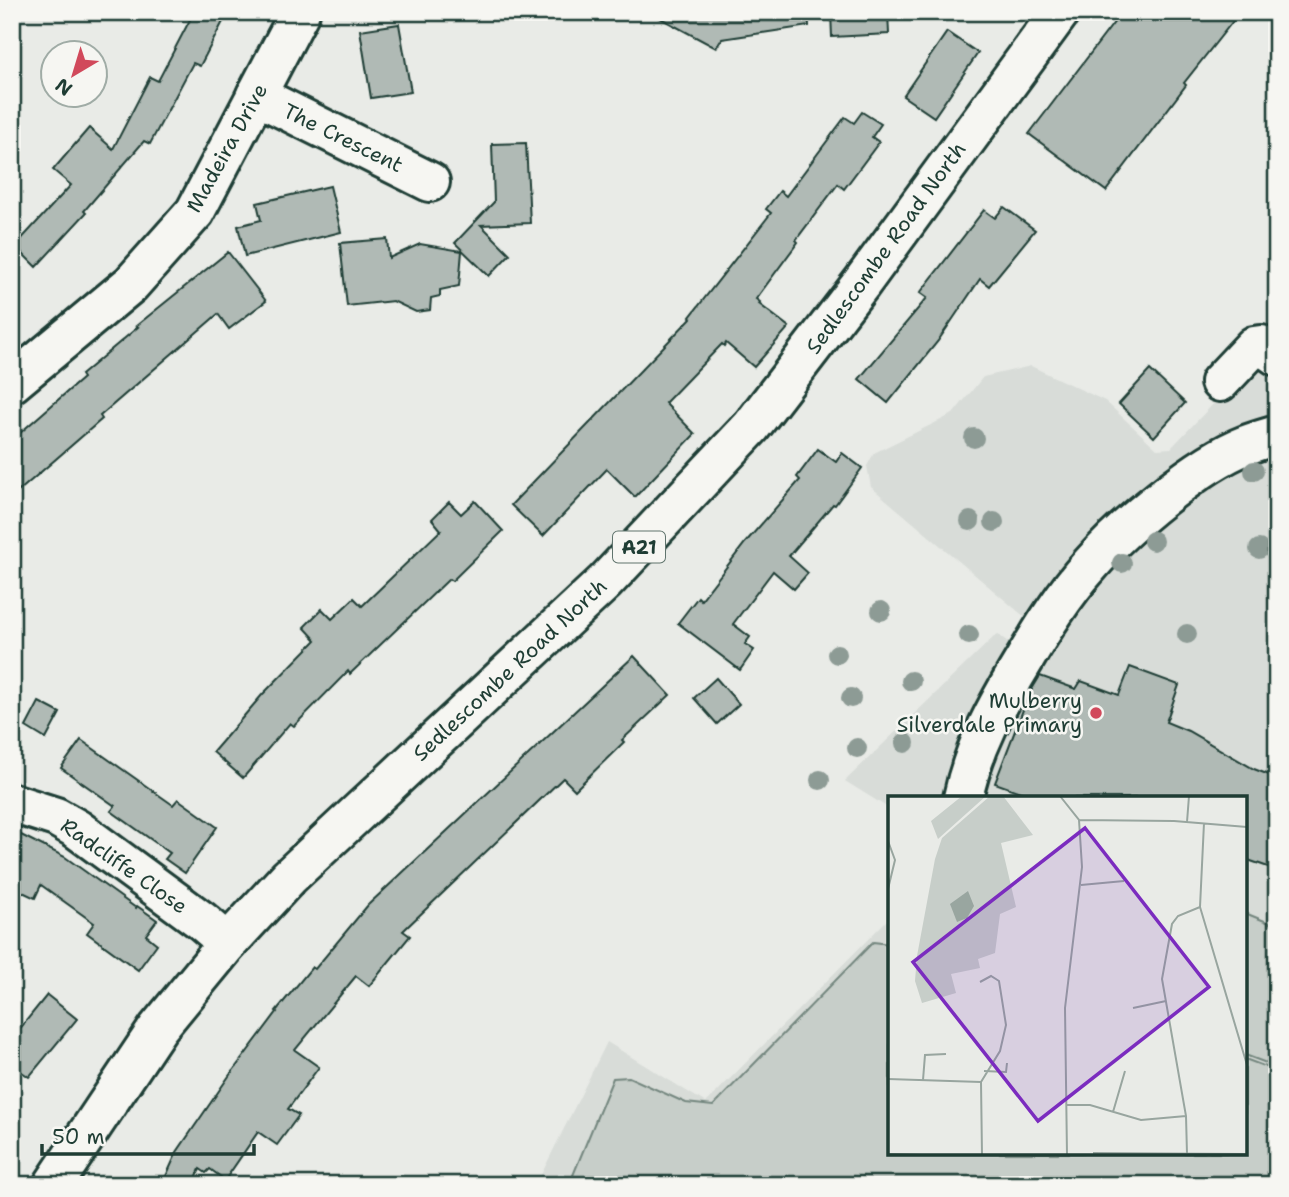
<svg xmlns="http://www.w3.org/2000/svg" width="1289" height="1197" font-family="'Shantell Sans',sans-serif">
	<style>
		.built { fill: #d8dcd8 }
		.green { fill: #c7cec9; stroke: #73867e; stroke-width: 2 }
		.building { fill: #b0bab5; stroke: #1f3d34; stroke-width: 2 }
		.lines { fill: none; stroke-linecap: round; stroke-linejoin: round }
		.minor-casing { stroke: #1f3d34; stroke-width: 44 }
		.highway-casing { stroke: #1f3d34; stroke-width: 44 }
		.minor { stroke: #f6f6f2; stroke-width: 38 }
		.highway { stroke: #f6f6f2; stroke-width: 38 }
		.tree { fill: #8d9b95 }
		.poi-dot { fill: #d1495b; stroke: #f6f6f2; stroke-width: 2.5 }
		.labels { text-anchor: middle; stroke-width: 5; stroke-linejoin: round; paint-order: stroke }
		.shield { fill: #f6f6f2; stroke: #60746d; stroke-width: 2 }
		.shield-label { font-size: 19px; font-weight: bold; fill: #1f3d34 }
		.street-label { font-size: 21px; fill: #1f3d34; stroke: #f6f6f2 }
		.poi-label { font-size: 21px; fill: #1f3d34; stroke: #f6f6f2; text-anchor: end }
		.inset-road { fill: none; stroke: #98a59f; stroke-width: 2 }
		.view { fill: #7b2cbf; fill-opacity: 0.15; stroke: #7b2cbf; stroke-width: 3.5 }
		.inset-edge { fill: none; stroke: #1f3d34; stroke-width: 3.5 }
	</style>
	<rect width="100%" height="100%" fill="#e9ebe7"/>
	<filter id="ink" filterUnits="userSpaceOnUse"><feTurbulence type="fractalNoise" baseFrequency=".0143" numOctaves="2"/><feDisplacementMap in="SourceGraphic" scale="14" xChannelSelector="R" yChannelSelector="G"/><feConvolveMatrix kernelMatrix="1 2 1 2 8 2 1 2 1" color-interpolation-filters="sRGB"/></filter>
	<g filter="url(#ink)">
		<polygon class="built" points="1262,353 1277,365 1276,1185 536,1185 607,1042 706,1103 890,917 890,1153 1245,1153 1245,798 890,798 890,809 845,781 997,634 1011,644 1032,623 871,487 867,466 874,453 953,414 983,377 1031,366 1105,401 1157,449 1171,448"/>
		<g class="green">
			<polygon points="1245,913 1277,926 1277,1067 1245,1055"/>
			<polygon points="873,942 890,944 890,1153 1245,1153 1245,1059 1277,1071 1277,1184 569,1185 613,1078 629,1077 686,1103 713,1106"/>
		</g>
		<g class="building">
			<polygon points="194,12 228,12 200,66 193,63 150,144 144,141 84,211 86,213 36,267 15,246 71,185 53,170 89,128 113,149 150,77 158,81"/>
			<polygon points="649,12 808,12 809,26 722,39 716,48"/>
			<polygon points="831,12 888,12 889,34 832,37"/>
			<polygon points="1122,12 1240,12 1184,83 1186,85 1106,191 1029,134"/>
			<polygon points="399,24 411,92 371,98 360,30"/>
			<polygon points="947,32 978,53 934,117 903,96"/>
			<polygon points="862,112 881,124 872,137 879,142 844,189 838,184 796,240 798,242 756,299 760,302 759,304 789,327 754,367 726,343 724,346 722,344 665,403 695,434 635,497 607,469 543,536 511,505 691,318 690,317 771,213 766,209 780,191 786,196 845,117 854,123"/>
			<polygon points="526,143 530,223 481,225 510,254 489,276 455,243 494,202 492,144"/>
			<polygon points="330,186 341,232 245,256 238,226 261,220 257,203"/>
			<polygon points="1004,207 1035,230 989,286 980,279 938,341 888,403 859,379 927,298 920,293 984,210 995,218"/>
			<polygon points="387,239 389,258 420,244 462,251 459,286 440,290 440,296 431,298 430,310 416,312 393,301 347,306 340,243"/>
			<polygon points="228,252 266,301 229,329 218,314 100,416 102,419 12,497 12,440 83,378 81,375 138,327 136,326"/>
			<polygon points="1150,370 1185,403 1154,437 1119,404"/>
			<polygon points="818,449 836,462 842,453 862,468 835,505 833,504 789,556 808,573 794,589 773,571 733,624 750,637 745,644 754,650 740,670 678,623 698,597 701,600 745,543 800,480 797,477"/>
			<polygon points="475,501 503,531 452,581 449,579 350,674 348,671 294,726 290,723 243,778 213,752 262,695 316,640 304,627 322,609 332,619 354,598 362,606 441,530 432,519 449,502 461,514"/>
			<polygon points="634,656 670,695 622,740 624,742 575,790 563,778 403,931 410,936 369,986 356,976 295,1050 319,1067 288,1109 299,1115 277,1145 258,1132 225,1180 210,1169 206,1173 200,1169 193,1185 162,1185 177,1152 229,1076 277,1012 276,1011 312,967 315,969 368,905"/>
			<polygon points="1130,667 1179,685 1166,722 1188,731 1254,769 1277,778 1277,870 1245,859 1245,798 1037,798 995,783 1029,694 1040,676 1076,689 1081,681 1119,695"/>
			<polygon points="716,678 739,704 717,724 694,698"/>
			<polygon points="39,702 60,713 46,739 26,727"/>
			<polygon points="81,740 173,805 178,799 217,827 185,873 165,859 170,853 111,811 115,806 61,768"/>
			<polygon points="19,834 65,857 136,908 137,906 157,920 146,935 157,944 138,970 87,933 94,923 41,885 35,898 12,887 12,849"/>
			<polygon points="47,995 77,1019 29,1077 12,1065 12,1032 18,1031"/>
		</g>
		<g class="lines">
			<defs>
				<g id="minor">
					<polyline points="256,95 430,182"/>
					<polyline points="1220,382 1254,346 1261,345 1277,356"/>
					<polyline points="12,383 131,284 195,212 300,12"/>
					<path d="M963 798C973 748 997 705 1023 662 1043 628 1064 594 1090 565 1124 526 1199 463 1246 445 1256 441 1267 438 1277 435"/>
					<polyline points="12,803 56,817 77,829 202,921 228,943"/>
				</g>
				<polyline id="highway" points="53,1185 158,1028 228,943 289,877 605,582 751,427 861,284 1060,12"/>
			</defs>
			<use href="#minor" class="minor-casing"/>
			<use href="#highway" class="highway-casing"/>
			<use href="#minor" class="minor"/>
			<use href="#highway" class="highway"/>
		</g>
		<g class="tree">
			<circle cx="974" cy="438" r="10"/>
			<circle cx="1254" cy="471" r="10"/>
			<circle cx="970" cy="521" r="10"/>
			<circle cx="994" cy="522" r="10"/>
			<circle cx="1153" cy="541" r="10"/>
			<circle cx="1259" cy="549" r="10"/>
			<circle cx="1122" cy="563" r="10"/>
			<circle cx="881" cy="611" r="10"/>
			<circle cx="1187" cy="634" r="10"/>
			<circle cx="969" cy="635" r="10"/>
			<circle cx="837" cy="654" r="10"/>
			<circle cx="911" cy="681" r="10"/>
			<circle cx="851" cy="698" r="10"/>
			<circle cx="905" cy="743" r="10"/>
			<circle cx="857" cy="748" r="10"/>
			<circle cx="820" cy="780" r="10"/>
		</g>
	</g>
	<circle class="poi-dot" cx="1096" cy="713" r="7"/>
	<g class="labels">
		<rect class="shield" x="613" y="531.5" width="52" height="31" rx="5"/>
		<g class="shield-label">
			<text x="639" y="554">A21</text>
		</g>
		<g class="street-label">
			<text transform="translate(343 138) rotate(26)" y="7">The Crescent</text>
			<text transform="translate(227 148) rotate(-61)" y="7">Madeira Drive</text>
			<text transform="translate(886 248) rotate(-54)" y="7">Sedlescombe Road North</text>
			<text transform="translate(510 670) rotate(-43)" y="7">Sedlescombe Road North</text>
			<text transform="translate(124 866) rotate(35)" y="7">Radcliffe Close</text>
		</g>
		<g class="poi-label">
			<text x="1082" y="708">Mulberry<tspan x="1082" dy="24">Silverdale Primary</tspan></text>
		</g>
	</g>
	<g transform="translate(888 796)">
		<rect width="359" height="359" fill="#e9ebe7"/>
		<path d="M74 0H98L50 43 43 25ZM102 0H115L145 39 113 47 128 111 112 118 107 157 90 163 92 172 63 178 68 197 34 207 27 185 29 160 47 63 54 42Z" fill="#c7cec9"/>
		<path d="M80 95 86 110 79 122 69 126 62 108Z" fill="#99a6a0"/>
		<path class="inset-road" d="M172 0 191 24 194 71 177 212 179 359M191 24 286 25 359 31M299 26 301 0M316 27 312 111 359 269M0 45 7 64 0 93M193 89 236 85M92 186 103 180 111 185 118 229 112 255 93 286M245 212 278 205M96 275 118 276 119 267M0 283 93 286M35 284 37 259 58 258M93 286 94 359M179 309H202L253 324 298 320M225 316 237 275M205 357 359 358M0 358 34 359M299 358 298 320 274 183 284 128 290 120 312 111"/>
		<path class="view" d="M197 32 321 191 150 325 25 166Z"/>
		<rect width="359" height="359" class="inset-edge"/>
	</g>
	<rect width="1289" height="1197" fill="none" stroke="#f6f6f2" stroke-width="42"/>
	<rect x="21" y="21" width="1247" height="1155" fill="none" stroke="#1f3d34" stroke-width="2.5" filter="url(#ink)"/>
	<g transform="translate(74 74) rotate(218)"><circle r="33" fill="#f6f6f2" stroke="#a0aca6" stroke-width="2"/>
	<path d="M0-5L12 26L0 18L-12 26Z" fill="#d1495b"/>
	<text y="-10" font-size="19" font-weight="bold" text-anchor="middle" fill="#1f3d34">N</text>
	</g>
	<path d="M42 1144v10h212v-10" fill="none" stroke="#1f3d34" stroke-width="3.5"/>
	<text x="52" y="1144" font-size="21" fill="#1f3d34" stroke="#f6f6f2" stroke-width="5" paint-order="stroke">50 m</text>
</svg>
